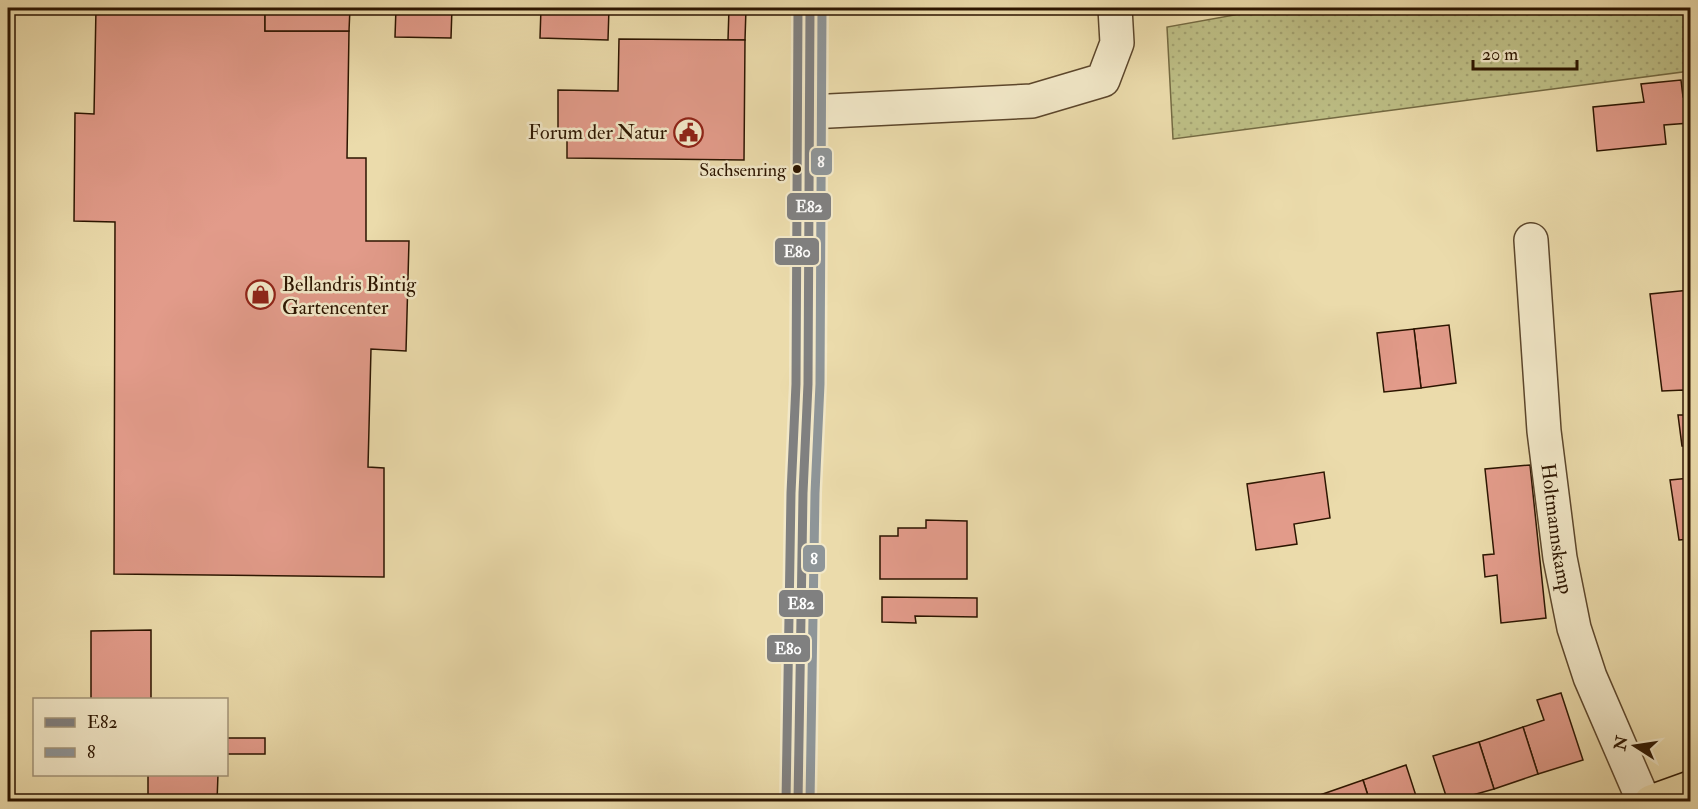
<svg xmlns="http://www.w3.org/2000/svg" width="1698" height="809" font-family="'IM FELL Double Pica',serif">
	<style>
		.grass { fill: url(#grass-dots); stroke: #746a42; stroke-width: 1.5 }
		.building { fill: #e29b8a; stroke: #2c1500; stroke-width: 1.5 }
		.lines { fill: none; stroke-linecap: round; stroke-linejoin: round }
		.minor-casing { stroke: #5c462b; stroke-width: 36 }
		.major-casing { stroke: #2c1500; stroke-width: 36 }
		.minor { stroke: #f2e8c8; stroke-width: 33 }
		.major { stroke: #ebdbab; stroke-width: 33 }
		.bus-1-casing { stroke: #f2e8c8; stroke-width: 14 }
		.bus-2-casing { stroke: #f2e8c8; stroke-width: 14 }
		.bus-3-casing { stroke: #f2e8c8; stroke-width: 14 }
		.bus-1 { stroke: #808080; stroke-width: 9 }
		.bus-2 { stroke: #8e9598; stroke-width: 9 }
		.bus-3 { stroke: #808080; stroke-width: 9 }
		.bus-dot { fill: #2c1500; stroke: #f2e8c8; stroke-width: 2 }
		.labels { text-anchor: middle; stroke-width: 5; stroke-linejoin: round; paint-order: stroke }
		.bus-label { font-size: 18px; fill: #2c1500; stroke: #f2e8c8; text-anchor: end }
		.poi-label { font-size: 20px; fill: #2c1500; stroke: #f2e8c8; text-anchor: end }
		.street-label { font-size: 20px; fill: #2c1500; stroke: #f2e8c8 }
		.line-badge { stroke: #f2e8c8; stroke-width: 2 }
		.badge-label { font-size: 16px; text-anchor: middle; font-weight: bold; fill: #fff }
	</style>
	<defs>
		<pattern id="grass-dots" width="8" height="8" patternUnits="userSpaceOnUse" patternTransform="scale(1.5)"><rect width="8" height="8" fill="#bdbe85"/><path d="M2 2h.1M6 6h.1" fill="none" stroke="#a3a271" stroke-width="1.8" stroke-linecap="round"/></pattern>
	</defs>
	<rect width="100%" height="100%" fill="#ebdbab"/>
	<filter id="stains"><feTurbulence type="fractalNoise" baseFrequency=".00333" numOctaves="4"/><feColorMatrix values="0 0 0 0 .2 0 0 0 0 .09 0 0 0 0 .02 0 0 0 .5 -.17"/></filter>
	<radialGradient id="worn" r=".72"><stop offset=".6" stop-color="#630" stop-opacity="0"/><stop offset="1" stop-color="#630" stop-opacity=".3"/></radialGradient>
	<polygon class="grass" points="1273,8 1690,8 1690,71 1173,139 1167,27"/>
	<g class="building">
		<polygon points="96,8 265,8 265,31 349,31 347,158 366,158 366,241 409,241 406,351 371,349 368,467 384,468 384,577 114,574 115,222 74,221 75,113 94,114"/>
		<polygon points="265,8 350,8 349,31 265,31"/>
		<polygon points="396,8 452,8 451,38 395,37"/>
		<polygon points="541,8 609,8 608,40 540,38"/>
		<polygon points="729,8 746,8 745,40 728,40"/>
		<polygon points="619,39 745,40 744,160 567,158 567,137 558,136 558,90 618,91"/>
		<polygon points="1681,80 1683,97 1690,96 1690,123 1664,125 1666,144 1597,151 1593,107 1644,102 1641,84"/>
		<polygon points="1690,290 1690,446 1682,446 1678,415 1688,415 1684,390 1662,391 1650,294"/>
		<polygon points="1449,325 1456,383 1421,388 1414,329"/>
		<polygon points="1414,329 1421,388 1384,392 1377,333"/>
		<polygon points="1530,465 1546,618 1501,623 1497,575 1485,577 1483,555 1494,554 1485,469"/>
		<polygon points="1324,472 1330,518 1294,524 1297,544 1256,550 1247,484"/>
		<polygon points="1690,478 1690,539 1679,540 1670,480"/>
		<polygon points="926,520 967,521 967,579 880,579 880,536 898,536 898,528 926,528"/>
		<polygon points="1690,575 1690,638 1687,576"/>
		<polygon points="882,597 977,598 977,617 915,616 916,623 882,622"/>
		<polygon points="151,630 151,700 91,700 91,631"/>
		<polygon points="1561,693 1583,760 1538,774 1523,727 1544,720 1537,700"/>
		<polygon points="1523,727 1538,774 1494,789 1479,742"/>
		<rect x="226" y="738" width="39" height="16"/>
		<polygon points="1479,742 1494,789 1448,802 1433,756"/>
		<polygon points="1406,765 1418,802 1370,802 1363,780"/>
		<polygon points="148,774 218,774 217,802 148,801"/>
		<polygon points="1363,780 1370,802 1323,802 1320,795"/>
	</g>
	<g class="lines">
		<defs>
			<g id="minor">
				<polyline points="809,112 1032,101 1103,80 1117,43 1115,8"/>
				<path id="s1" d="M1531 240 1544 431 1560 558 1574 628 1590 677 1644 802"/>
				<polyline points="798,802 803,493 808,384 810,8"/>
			</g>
			<polyline id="major" points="1651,802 1690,788"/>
		</defs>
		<use href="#minor" class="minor-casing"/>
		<use href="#major" class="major-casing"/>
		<use href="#minor" class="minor"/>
		<use href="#major" class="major"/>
		<defs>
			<polyline id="bus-1" points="798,802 803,493 808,384 810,8"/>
			<polyline id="bus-2" points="810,802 815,493 820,384 822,8"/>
			<polyline id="bus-3" points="786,802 791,493 796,384 798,8"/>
		</defs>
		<use href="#bus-1" class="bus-1-casing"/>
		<use href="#bus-2" class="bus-2-casing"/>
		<use href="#bus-3" class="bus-3-casing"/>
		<use href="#bus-1" class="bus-1"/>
		<use href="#bus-2" class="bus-2"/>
		<use href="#bus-3" class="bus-3"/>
	</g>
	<defs>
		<symbol id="civic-ring" viewBox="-11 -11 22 22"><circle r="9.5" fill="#f2e8c8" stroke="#8f2418" stroke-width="1.5"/><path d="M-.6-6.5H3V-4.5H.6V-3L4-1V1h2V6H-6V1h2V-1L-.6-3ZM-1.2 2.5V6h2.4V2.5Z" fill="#8f2418"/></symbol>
		<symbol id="shop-ring" viewBox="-11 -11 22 22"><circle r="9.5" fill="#f2e8c8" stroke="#8f2418" stroke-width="1.5"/><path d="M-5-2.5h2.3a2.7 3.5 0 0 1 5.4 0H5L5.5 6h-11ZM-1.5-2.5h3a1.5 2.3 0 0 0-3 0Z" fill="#8f2418"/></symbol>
	</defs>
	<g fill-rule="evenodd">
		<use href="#civic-ring" x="672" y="116" width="33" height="33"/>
		<use href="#shop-ring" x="244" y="278" width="33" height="33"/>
	</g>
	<circle class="bus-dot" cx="797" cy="169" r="5"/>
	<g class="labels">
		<g class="bus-label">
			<text x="786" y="176">Sachsenring</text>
		</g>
		<g class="poi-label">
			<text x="667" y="139">Forum der Natur</text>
			<text x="282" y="291" text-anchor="start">Bellandris Bintig<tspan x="282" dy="23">Gartencenter</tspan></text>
		</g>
		<g class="street-label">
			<text dy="7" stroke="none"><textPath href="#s1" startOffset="290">Holtmannskamp</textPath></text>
		</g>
	</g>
	<g class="line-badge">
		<rect x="810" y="147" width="23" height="29" rx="6" fill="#8e9598"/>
		<rect x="786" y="192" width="46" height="29" rx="6" fill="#808080"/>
		<rect x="774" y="237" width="46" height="29" rx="6" fill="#808080"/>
		<rect x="802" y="544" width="24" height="29" rx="6" fill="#8e9598"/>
		<rect x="778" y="589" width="46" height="29" rx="6" fill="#808080"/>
		<rect x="766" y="634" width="45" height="29" rx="6" fill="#808080"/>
	</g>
	<g class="badge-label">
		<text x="821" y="167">8</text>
		<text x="809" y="212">E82</text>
		<text x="797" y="257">E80</text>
		<text x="814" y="564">8</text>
		<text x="801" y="609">E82</text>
		<text x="788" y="654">E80</text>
	</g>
	<rect width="1698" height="809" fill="none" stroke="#ebdbab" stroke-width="30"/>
	<rect x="9" y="9" width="1680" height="791" fill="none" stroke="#2c1500" stroke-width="3"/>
	<rect x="15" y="15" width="1668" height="779" fill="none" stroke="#2c1500" stroke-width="1.5"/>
	<rect x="33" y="698" width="195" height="78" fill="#f2e8c8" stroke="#a39478" stroke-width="1.5"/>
	<rect x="45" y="718" width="30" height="9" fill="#808080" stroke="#a39478" stroke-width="1.5"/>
	<text x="87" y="728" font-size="18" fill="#2c1500">E82</text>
	<rect x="45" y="748" width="30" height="9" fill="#8e9598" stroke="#a39478" stroke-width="1.5"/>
	<text x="87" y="758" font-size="18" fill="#2c1500">8</text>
	<g transform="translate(1635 746) rotate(282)" stroke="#f2e8c8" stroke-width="4.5" paint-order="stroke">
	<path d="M0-4.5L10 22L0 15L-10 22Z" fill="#2c1500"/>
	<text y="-9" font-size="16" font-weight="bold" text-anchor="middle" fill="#2c1500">N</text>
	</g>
	<path d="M1473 60v9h104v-9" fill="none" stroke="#2c1500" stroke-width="3"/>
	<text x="1482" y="60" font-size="18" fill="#2c1500" stroke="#f2e8c8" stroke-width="4.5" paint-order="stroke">20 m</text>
	<rect width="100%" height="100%" filter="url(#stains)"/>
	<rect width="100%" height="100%" fill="url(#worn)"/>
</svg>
